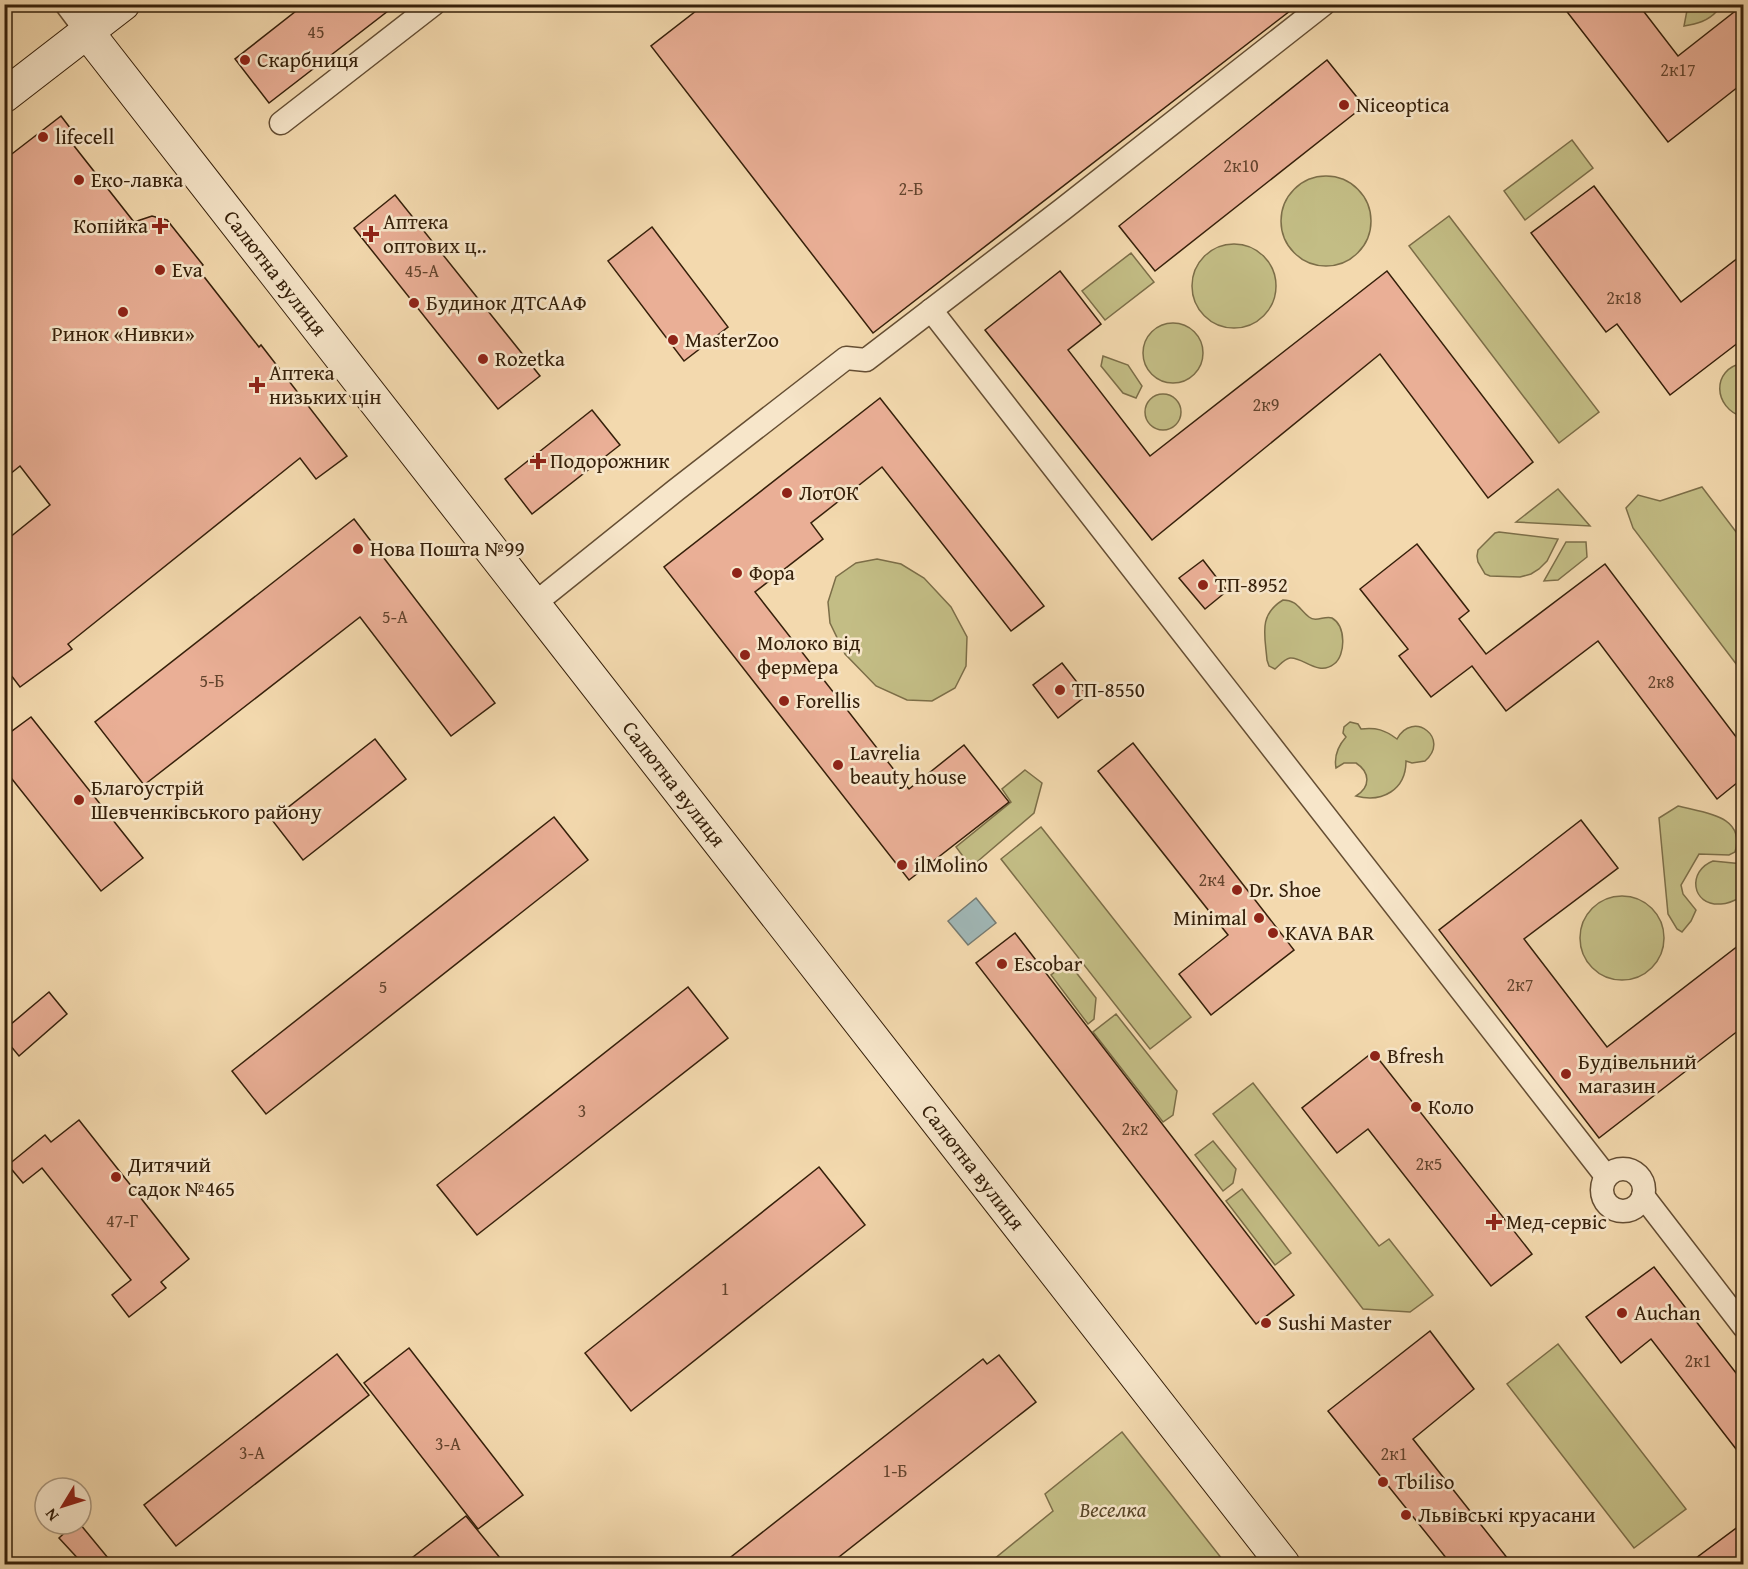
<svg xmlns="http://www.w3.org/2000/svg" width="1748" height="1569" font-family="'Gentium Book Plus',serif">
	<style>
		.green { fill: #c3bd85; stroke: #7c6e48; stroke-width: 1.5 }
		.water { fill: #a0b7b6; stroke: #767b71; stroke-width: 1.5 }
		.building { fill: #eaaf96; stroke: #36200a; stroke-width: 1.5 }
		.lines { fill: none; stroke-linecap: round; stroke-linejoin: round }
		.street-casing { stroke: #654e33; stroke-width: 25 }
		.secondary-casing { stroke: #36200a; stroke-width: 35 }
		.street { stroke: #f7e6ca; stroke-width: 22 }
		.secondary { stroke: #f7e6ca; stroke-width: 33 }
		.poi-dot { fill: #8f2418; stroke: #f7e6ca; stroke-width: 2 }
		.labels { text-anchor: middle; stroke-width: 5; stroke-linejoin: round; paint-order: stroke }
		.number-label { font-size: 18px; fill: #63442d }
		.poi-label { font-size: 21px; fill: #36200a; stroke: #f7e6ca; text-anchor: start }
		.street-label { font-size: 21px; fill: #36200a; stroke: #f7e6ca }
		.park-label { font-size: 21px; font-style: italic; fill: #594729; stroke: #f7e6ca }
	</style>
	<rect width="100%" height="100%" fill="#f3d9ae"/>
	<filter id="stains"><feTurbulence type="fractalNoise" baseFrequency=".00333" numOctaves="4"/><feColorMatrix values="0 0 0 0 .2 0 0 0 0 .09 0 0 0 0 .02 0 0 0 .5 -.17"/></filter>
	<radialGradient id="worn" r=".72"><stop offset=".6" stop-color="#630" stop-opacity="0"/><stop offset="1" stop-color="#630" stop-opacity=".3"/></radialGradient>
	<g class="green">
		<path d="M1688 5H1698L1717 11C1708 21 1697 24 1684 26Z"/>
		<polygon points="1572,140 1593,168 1525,220 1504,191"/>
		<circle cx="1326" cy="221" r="45"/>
		<polygon points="1449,216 1599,412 1559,443 1409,246"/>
		<circle cx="1234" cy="286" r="42"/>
		<polygon points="1131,253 1154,282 1105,320 1082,291"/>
		<circle cx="1173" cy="353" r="30"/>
		<polygon points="1103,356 1128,365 1142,386 1136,398 1123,393 1101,366"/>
		<path d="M1743 363 1744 417H1743C1713 408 1711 369 1743 363Z"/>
		<circle cx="1163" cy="412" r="18"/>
		<polygon points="1702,487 1743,541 1743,673 1633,528 1626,508 1638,495 1660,501"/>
		<polygon points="1558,489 1590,526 1516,522"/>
		<polygon points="1499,532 1558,539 1547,561 1539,569 1531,574 1520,577 1490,576 1485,574 1478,562 1477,556 1478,550 1495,533"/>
		<polygon points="1566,542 1586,542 1587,557 1558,580 1544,581"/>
		<polygon points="877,559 901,564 924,578 951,607 967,637 966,666 955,688 932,701 907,700 876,686 845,654 830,623 828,602 836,577 856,563"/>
		<path d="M1283 600C1297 600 1299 609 1309 617 1316 623 1325 615 1332 618 1346 626 1346 655 1334 664 1318 677 1302 656 1290 658 1284 659 1280 665 1275 669L1269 666 1267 660C1265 635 1258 615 1283 600Z"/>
		<path d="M1350 722 1358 724 1361 729C1376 727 1385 730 1397 739 1413 709 1451 739 1425 761L1412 763 1406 761C1406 790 1382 803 1356 796 1371 787 1370 772 1356 763H1344L1336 768C1334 757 1338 746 1346 737L1343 733 1344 727Z"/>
		<polygon points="1025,770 1042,783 1034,813 971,867 956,847 1011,802 1002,789"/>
		<path d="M1678 806C1704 813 1746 815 1735 852L1729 855 1699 854 1681 885 1683 894 1696 910 1691 921 1682 932 1677 929 1668 914 1659 818Z"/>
		<polygon points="1041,827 1191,1017 1150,1049 1001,859"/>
		<path d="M1713 861 1743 864V896C1736 900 1728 904 1721 904 1691 906 1687 871 1713 861Z"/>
		<circle cx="1622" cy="938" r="42"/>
		<polygon points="1068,962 1096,998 1094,1019 1088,1024 1051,975"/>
		<polygon points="1116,1014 1177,1091 1173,1115 1163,1122 1093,1032"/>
		<polygon points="1253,1083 1379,1246 1389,1239 1433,1295 1410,1312 1363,1309 1213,1114"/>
		<polygon points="1213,1141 1236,1169 1233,1183 1223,1191 1195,1155"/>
		<polygon points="1242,1189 1291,1253 1275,1265 1226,1201"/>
		<polygon points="1558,1344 1686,1509 1634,1548 1507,1384"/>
		<polygon points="1122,1432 1226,1564 988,1564 1053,1511 1045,1494"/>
	</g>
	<polygon class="water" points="976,898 996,923 968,945 948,921"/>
	<g class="building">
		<polygon points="305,4 397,4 269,103 235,59"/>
		<polygon points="705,4 1299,4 873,333 651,46"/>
		<polygon points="1561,4 1638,4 1678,56 1743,5 1743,83 1668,142"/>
		<polygon points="1327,60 1364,106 1155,271 1119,226"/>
		<polygon points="61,116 77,137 71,142 134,222 152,216 167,220 203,265 198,269 259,347 261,345 347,456 316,479 300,458 68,644 72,649 20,687 4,666 4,542 50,505 20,466 4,479 4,160"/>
		<polygon points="1594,186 1681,302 1743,254 1743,339 1670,395 1617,324 1606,332 1531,233"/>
		<polygon points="395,195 540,376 498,409 354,228"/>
		<polygon points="652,227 728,327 684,361 608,261"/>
		<polygon points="1060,271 1101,324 1068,350 1150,456 1387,271 1533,462 1488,498 1380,354 1152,540 985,330"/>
		<polygon points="880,398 1044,606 1011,631 882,467 811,523 823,539 755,592 909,789 964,745 1009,802 909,880 664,567"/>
		<polygon points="592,410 620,445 532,514 505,479"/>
		<polygon points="354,519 495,703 451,736 360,617 144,785 95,722"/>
		<polygon points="1417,544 1469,611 1459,619 1486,654 1605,564 1743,746 1743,778 1717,799 1598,641 1506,711 1472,666 1431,697 1399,656 1408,649 1360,589"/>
		<polygon points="1203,560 1227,591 1205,609 1179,578"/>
		<polygon points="1062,663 1087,695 1058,718 1033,685"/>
		<polygon points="31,717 143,858 101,891 4,769 4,737"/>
		<polygon points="375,739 406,779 303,860 272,820"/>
		<polygon points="1133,743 1294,950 1211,1015 1179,974 1228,935 1098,771"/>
		<polygon points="554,817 588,860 266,1114 232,1071"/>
		<polygon points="1581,820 1618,868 1524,939 1607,1047 1743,942 1743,1027 1599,1138 1439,930"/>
		<polygon points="1015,933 1294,1295 1256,1324 976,963"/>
		<polygon points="688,987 728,1038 477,1235 437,1185"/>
		<polygon points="49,992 67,1014 19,1056 4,1038 4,1030"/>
		<polygon points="1373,1052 1532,1254 1491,1286 1368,1129 1337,1153 1302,1108"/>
		<polygon points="79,1120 189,1259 161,1282 166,1288 129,1317 112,1295 131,1280 42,1168 23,1183 8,1165 45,1135 51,1142"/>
		<polygon points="819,1167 865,1225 631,1411 585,1353"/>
		<polygon points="1654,1267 1743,1382 1743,1458 1651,1339 1621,1363 1586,1317"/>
		<polygon points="1430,1331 1474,1389 1413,1439 1512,1564 1451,1564 1328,1411"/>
		<polygon points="409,1348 523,1495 478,1529 364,1383"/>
		<polygon points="337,1354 369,1395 176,1546 144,1505"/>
		<polygon points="999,1355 1036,1402 830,1564 722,1564 983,1359 987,1364"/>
		<polygon points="466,1516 505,1564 404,1564"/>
		<polygon points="1743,1523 1743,1564 1688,1564"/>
		<polygon points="74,1524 80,1524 113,1564 83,1564 59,1538"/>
	</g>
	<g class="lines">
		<defs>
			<g id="street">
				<polyline points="66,4 87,32"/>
				<polyline points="281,123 434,4"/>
				<polyline points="931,310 1606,1176"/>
				<polyline points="534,604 676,490 846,358 866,360 1063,209 1324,4"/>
				<circle cx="1623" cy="1190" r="21"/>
				<polyline points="1643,1196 1744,1327"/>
			</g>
			<g id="secondary">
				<path id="s1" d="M87 32 1283 1564"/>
				<polyline points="4,96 123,4"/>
			</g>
		</defs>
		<use href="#street" class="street-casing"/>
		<use href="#secondary" class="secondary-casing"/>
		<use href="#street" class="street"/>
		<use href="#secondary" class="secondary"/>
	</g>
	<g class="poi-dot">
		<circle cx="245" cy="60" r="6"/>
		<circle cx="1344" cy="105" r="6"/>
		<circle cx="43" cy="137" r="6"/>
		<circle cx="79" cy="180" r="6"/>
		<path d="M157 217h6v6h6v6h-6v6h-6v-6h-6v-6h6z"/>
		<path d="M368 225h6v6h6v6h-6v6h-6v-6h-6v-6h6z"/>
		<circle cx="160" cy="270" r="6"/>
		<circle cx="414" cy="303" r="6"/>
		<circle cx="123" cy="312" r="6"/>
		<circle cx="673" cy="340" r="6"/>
		<circle cx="483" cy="359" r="6"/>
		<path d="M254 376h6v6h6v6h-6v6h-6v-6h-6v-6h6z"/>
		<path d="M535 452h6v6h6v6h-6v6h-6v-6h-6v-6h6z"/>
		<circle cx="787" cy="493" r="6"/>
		<circle cx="358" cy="549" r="6"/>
		<circle cx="737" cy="573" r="6"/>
		<circle cx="1203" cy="585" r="6"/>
		<circle cx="745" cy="655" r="6"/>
		<circle cx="1060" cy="690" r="6"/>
		<circle cx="784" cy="701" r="6"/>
		<circle cx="838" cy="765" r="6"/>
		<circle cx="79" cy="800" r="6"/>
		<circle cx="902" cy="865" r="6"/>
		<circle cx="1237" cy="890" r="6"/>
		<circle cx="1259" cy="918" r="6"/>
		<circle cx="1273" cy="933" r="6"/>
		<circle cx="1002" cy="964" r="6"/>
		<circle cx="1375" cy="1056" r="6"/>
		<circle cx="1566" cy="1074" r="6"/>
		<circle cx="1416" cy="1107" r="6"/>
		<circle cx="116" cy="1177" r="6"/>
		<path d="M1491 1213h6v6h6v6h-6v6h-6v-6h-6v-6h6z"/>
		<circle cx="1622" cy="1313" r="6"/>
		<circle cx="1266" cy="1323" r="6"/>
		<circle cx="1383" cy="1482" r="6"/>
		<circle cx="1406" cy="1515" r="6"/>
	</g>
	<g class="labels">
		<g class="number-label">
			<text x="316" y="38">45</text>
			<text x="1678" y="76">2к17</text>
			<text x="1241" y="172">2к10</text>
			<text x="911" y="195">2-Б</text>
			<text x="422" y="277">45-А</text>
			<text x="1624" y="304">2к18</text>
			<text x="1266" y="411">2к9</text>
			<text x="395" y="623">5-А</text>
			<text x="212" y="687">5-Б</text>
			<text x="1661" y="688">2к8</text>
			<text x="1212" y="886">2к4</text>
			<text x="1520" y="991">2к7</text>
			<text x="383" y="993">5</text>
			<text x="582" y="1117">3</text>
			<text x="1135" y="1135">2к2</text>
			<text x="1429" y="1170">2к5</text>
			<text x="122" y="1227">47-Г</text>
			<text x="725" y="1295">1</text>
			<text x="1698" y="1367">2к1</text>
			<text x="448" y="1450">3-А</text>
			<text x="252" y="1459">3-А</text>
			<text x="1394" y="1460">2к1</text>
			<text x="895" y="1477">1-Б</text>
		</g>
		<g class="poi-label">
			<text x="257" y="67">Скарбниця</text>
			<text x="1356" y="112">Niceoptica</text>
			<text x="55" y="144">lifecell</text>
			<text x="91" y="187">Еко-лавка</text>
			<text x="383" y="229">Аптека<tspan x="383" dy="24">оптових ц..</tspan></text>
			<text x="148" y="233" text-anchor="end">Копійка</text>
			<text x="172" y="277">Eva</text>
			<text x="426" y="310">Будинок ДТСААФ</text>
			<text x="123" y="341" text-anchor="middle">Ринок «Нивки»</text>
			<text x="685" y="347">MasterZoo</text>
			<text x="495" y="366">Rozetka</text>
			<text x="269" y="380">Аптека<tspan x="269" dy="24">низьких цін</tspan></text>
			<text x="550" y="468">Подорожник</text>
			<text x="799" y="500">ЛотОК</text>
			<text x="370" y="556">Нова Пошта №99</text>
			<text x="749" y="580">Фора</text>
			<text x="1215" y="592">ТП-8952</text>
			<text x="757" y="650">Молоко від<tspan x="757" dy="24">фермера</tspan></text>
			<text x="1072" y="697">ТП-8550</text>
			<text x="796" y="708">Forellis</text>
			<text x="850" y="760">Lavrelia<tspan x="850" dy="24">beauty house</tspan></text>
			<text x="91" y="795">Благоустрій<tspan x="91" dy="24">Шевченківського району</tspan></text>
			<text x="914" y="872">ilMolino</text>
			<text x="1249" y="897">Dr. Shoe</text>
			<text x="1247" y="925" text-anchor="end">Minimal</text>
			<text x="1285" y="940">KAVA BAR</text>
			<text x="1014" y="971">Escobar</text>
			<text x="1387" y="1063">Bfresh</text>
			<text x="1578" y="1069">Будівельний<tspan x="1578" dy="24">магазин</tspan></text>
			<text x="1428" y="1114">Коло</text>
			<text x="128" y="1172">Дитячий<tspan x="128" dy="24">садок №465</tspan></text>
			<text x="1506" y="1229">Мед-сервіс</text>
			<text x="1634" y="1320">Auchan</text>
			<text x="1278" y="1330">Sushi Master</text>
			<text x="1395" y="1489">Tbiliso</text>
			<text x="1418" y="1522">Львівські круасани</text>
		</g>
		<g class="street-label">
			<text dy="7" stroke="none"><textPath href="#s1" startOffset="306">Салютна вулиця</textPath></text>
			<text dy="7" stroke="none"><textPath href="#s1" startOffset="954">Салютна вулиця</textPath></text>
			<text dy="7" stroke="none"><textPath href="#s1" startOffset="1440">Салютна вулиця</textPath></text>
		</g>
		<g class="park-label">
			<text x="1113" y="1517">Веселка</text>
		</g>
	</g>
	<rect width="1748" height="1569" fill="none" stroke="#f3d9ae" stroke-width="24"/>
	<rect x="6" y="6" width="1736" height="1557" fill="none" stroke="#36200a" stroke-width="3"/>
	<rect x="12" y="12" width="1724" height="1545" fill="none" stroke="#36200a" stroke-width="1.5"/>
	<g transform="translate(63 1506) rotate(232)"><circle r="28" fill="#f7e6ca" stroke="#aa977d" stroke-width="1.5"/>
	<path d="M0-4.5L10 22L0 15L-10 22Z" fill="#8f2418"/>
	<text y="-9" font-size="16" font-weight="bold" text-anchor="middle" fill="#36200a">N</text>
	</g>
	<rect width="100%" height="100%" filter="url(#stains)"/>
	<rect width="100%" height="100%" fill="url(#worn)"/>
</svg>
